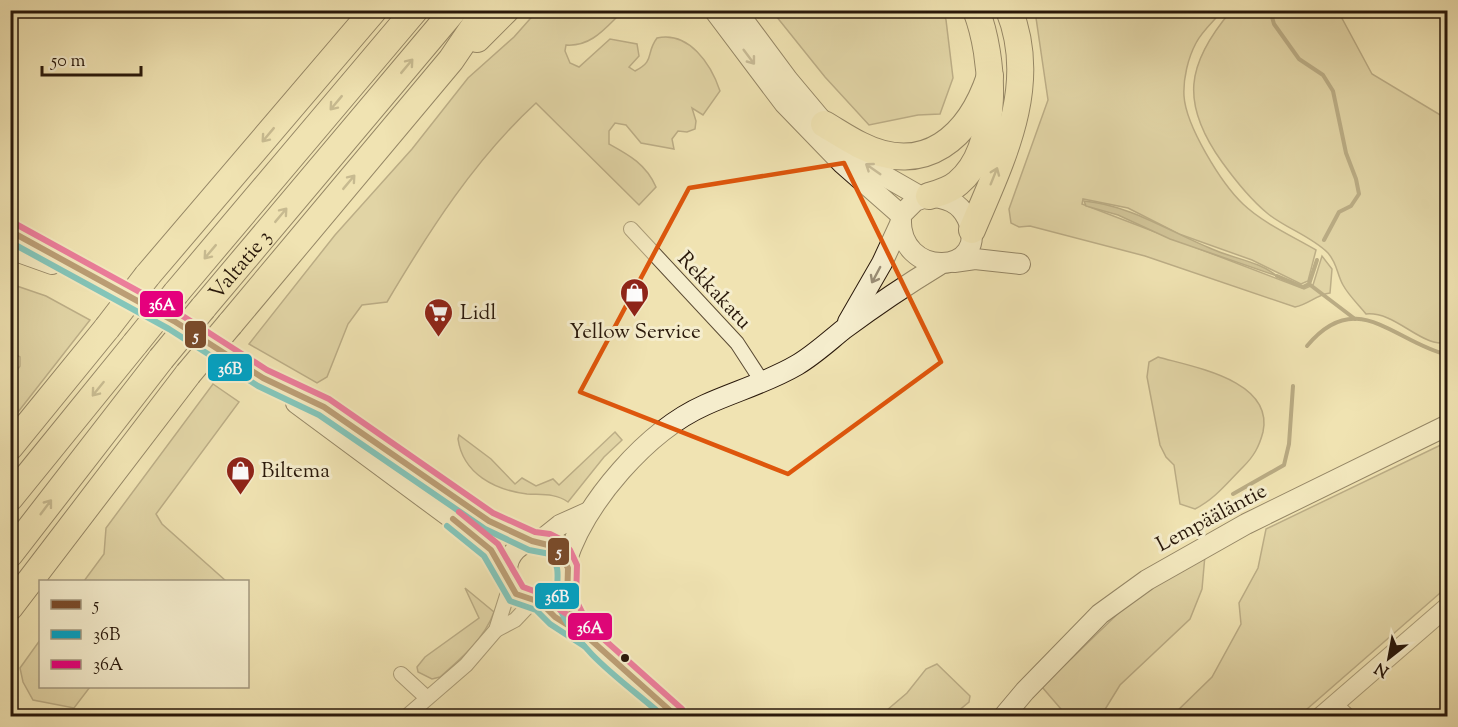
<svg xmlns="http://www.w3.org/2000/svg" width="1458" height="727" font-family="'Sorts Mill Goudy',serif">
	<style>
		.green { fill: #cec095; stroke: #7c6c50; stroke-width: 1.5 }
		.water { fill: #ac9e79; stroke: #78684d; stroke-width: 1.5 }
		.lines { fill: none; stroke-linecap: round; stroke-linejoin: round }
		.stream { stroke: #78684d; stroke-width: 4 }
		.minor-casing { stroke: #5b4b34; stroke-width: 16 }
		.tertiary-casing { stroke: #5b4b34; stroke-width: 20 }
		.secondary-casing { stroke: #29180a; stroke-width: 22 }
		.motorway-casing { stroke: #29180a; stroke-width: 28 }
		.minor { stroke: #f5edcd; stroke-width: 14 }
		.tertiary { stroke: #f5edcd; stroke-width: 18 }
		.secondary { stroke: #f5edcd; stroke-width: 20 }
		.motorway { stroke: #f0e3b2; stroke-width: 26 }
		.motorway-bridge-casing { stroke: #29180a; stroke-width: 28; stroke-linecap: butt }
		.motorway-bridge { stroke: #f0e3b2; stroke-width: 26 }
		.bus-1-casing { stroke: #f5edcd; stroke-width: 10 }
		.bus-2-casing { stroke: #f5edcd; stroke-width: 10 }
		.bus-3-casing { stroke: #f5edcd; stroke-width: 10 }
		.bus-1 { stroke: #7a4b2a; stroke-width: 6 }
		.bus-2 { stroke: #02a2c4; stroke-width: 6 }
		.bus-3 { stroke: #e5007d; stroke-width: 6 }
		.oneway { stroke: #998d75 }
		.oneway2 { stroke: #968866 }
		.marked { fill: none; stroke: #de560c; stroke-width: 4.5; stroke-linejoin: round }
		.bus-dot { fill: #29180a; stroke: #f5edcd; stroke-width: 2 }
		.labels { text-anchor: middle; stroke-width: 6; stroke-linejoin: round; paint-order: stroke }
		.street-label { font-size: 21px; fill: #29180a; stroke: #f5edcd }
		.poi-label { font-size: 21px; fill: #29180a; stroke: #f5edcd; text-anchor: start }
		.line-badge { stroke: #f5edcd; stroke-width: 2 }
		.badge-label { font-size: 16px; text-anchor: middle; font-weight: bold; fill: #fff }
	</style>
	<rect width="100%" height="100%" fill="#f0e3b2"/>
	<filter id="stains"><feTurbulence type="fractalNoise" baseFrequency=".00333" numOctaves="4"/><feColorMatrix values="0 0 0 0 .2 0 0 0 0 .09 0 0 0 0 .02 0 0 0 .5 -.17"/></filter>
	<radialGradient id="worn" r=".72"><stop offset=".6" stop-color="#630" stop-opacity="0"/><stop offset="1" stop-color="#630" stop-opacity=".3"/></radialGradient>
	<g class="green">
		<path d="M537 11H623C606 27 592 47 566 45L565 51 570 63 579 67 610 39 637 44 639 56 629 67 635 71C656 60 645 54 657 38 689 31 711 64 720 91L703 115 692 108 696 121 695 129 687 132 678 131 672 139 674 149 641 143 626 125 615 123 609 131V144C629 155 646 164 656 187L639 205 536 103C475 159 429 231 387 302L362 305 348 324 327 377 317 383 249 344 335 235 412 149 468 78 514 37Z"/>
		<polygon points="772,11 943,11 946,20 953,78 940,114 918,115 869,125 825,77"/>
		<path d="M1035 11H1222C1214 21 1202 31 1196 43 1188 58 1183 79 1184 96 1186 126 1221 183 1243 204 1263 223 1292 236 1316 250L1308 281 1301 284 1252 260 1179 234 1128 208 1083 199 1082 204 1304 289 1313 285 1322 256 1332 269 1330 293C1316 295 1309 304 1295 307L1145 256 1030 226 1019 227 1011 223 1009 209 1048 100Z"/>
		<path d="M1231 11H1338L1372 74 1447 119V344C1441 343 1434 343 1428 340 1408 332 1389 312 1366 314 1359 305 1349 296 1343 285 1337 274 1337 263 1328 253 1311 236 1285 228 1267 213 1249 198 1235 180 1222 162 1180 103 1186 64 1231 11Z"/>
		<polygon points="11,284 46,296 90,320 11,421 11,379 20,366 20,357 11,352"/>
		<path d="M1158 357C1193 367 1274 380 1263 432 1259 447 1254 456 1243 467 1227 483 1215 499 1195 509L1180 504 1174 465 1166 457 1160 445 1147 377 1149 362Z"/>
		<polygon points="213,384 239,402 156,514 162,524 226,581 84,581 104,554 106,528"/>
		<path d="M615 432 622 440 620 442 604 457 568 502C555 493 542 495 527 494 495 490 463 474 458 439L459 435 491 459 515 484 522 478 536 486 553 479 559 485Z"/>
		<polygon points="1447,442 1447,587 1299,716 1172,716 1212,677 1241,624 1239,603 1258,568 1266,529"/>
		<polygon points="1205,555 1202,589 1190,619 1120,685 1101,716 1067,716 1042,687 1132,600"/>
		<path d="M465 588 494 612C485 638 460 660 440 677L432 679 418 672 417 667 425 657 479 618Z"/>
		<polygon points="40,640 40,686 90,687 74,708 33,700 23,682 20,668"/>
		<polygon points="937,664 970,696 969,702 952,716 880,716 907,693 926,669"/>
	</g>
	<path class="water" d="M1084 201C1131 205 1173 234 1217 251 1236 259 1260 262 1277 276L1170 239 1118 215 1086 206Z"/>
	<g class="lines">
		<g class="stream">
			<polyline points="1270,10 1274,24 1299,59 1323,75 1333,91 1346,153 1356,179 1359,194 1351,206 1339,212 1324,240"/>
			<polyline points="1317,260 1309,284 1355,319"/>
			<polyline points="1277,276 1303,287 1309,284"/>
			<path d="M1307 346C1357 286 1394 342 1448 355"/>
			<polyline points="1233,494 1284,465 1289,444 1293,386"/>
		</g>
		<defs>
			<g id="minor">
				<polyline points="631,229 737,343 763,383"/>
				<polyline points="496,630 515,620 533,601"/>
				<polyline points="401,674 427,698"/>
				<polyline points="1335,704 1348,716"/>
				<polyline points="407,716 466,665 496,630 510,586"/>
			</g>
			<polyline id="tertiary" points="1321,716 1448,606"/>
			<g id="secondary">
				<polyline points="714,10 784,103 843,164 901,215"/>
				<polyline points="736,10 788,80 845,148 874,170 923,198"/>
				<path d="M929 196C946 198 959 202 967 218 994 275 896 282 901 215L915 201Z"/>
				<polyline points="10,231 174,321 263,378 324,407 489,521 532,541"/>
				<polyline points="10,249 52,264"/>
				<polyline points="954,262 975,259 1020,264"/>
				<polyline points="848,322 882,263 901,222"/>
				<polyline points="296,403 477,537 491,550 506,573"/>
				<circle cx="537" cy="571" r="30"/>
				<polyline points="540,541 560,525 589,512"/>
				<path d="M566 562C585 502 647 431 705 405 736 391 768 382 797 365 814 355 829 341 844 329 875 306 906 285 939 265"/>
				<polyline points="566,583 567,602 582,632"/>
				<polyline points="540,602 555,617 582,632 676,716"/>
				<polyline points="1004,716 1025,691 1100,614 1147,580 1246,524 1448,425"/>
			</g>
			<g id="motorway">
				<polyline points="477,39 506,10"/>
				<path d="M824 124C836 131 848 139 860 145 925 178 970 136 990 76"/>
				<path d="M929 196C939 193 950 190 958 183 1001 147 994 56 976 10"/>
				<path d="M972 230C1001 161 1040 86 1009 10"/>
				<polyline points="147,276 374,10"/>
				<polyline points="176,293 415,10"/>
				<path id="s1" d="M203 308 454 10"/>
				<polyline points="230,324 451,60 485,10"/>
				<polyline points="10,447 107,328"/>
				<polyline points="10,498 135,344"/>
				<polyline points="10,554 161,359"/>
				<polyline points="10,607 188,374"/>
			</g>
		</defs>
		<use href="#minor" class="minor-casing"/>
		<use href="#tertiary" class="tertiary-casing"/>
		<use href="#secondary" class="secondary-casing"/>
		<use href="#motorway" class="motorway-casing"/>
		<use href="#minor" class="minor"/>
		<use href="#tertiary" class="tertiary"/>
		<use href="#secondary" class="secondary"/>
		<use href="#motorway" class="motorway"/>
		<defs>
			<g id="motorway-bridge">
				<polyline points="107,328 147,276"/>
				<polyline points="135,344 176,293"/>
				<polyline points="161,359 203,308"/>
				<polyline points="188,374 230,324"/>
			</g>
		</defs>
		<use href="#motorway-bridge" class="motorway-bridge-casing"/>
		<use href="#motorway-bridge" class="motorway-bridge"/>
		<defs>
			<g id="bus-1">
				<polyline points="10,231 174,321 263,378 324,407 489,521 532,541 556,547 568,568 567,602 582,632 676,716"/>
				<polyline points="453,519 491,550 516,594 540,602 555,617 590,639"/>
			</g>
			<g id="bus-2">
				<path d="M10 242 169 329 258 386 319 415 485 529 529 550 550 554C565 571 552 589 559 607 578 653 627 684 663 716"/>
				<polyline points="447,526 484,556 510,601 536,610 550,624 584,646"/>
			</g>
			<g id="bus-3">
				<polyline points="14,223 178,313 267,370 329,399 493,513 535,532 550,534 562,540 570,550 577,565 576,600 589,626 682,709"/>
				<polyline points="459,512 498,544 523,587 545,595 560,610 596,632"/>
			</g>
		</defs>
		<use href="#bus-1" class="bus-1-casing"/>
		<use href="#bus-2" class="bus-2-casing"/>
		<use href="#bus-3" class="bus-3-casing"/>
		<use href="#bus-1" class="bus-1"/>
		<use href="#bus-2" class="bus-2"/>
		<use href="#bus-3" class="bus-3"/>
	</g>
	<defs><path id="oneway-shaft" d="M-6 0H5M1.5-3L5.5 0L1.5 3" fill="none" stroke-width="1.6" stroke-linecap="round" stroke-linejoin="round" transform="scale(1.5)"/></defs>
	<g class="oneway">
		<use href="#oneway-shaft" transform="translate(749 57) rotate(53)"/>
		<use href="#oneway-shaft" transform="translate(873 169) rotate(-145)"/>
		<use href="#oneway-shaft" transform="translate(876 275) rotate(118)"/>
	</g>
	<g class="oneway2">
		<use href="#oneway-shaft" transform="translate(407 66) rotate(-50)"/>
		<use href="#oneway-shaft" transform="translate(336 103) rotate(130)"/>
		<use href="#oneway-shaft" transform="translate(268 135) rotate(130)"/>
		<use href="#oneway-shaft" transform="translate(994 176) rotate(-68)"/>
		<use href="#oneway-shaft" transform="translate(349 182) rotate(-50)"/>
		<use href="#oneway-shaft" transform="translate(281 215) rotate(-50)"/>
		<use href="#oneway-shaft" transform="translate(210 252) rotate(130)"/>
		<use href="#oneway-shaft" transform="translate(98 389) rotate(129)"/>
		<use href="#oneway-shaft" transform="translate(46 507) rotate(-53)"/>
	</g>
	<path d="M0 0H1458V727H0ZM844 163 941 362 788 474 580 392 689 188Z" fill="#f0e3b2" fill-opacity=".55" fill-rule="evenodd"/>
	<path class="marked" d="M844 163 941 362 788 474 580 392 689 188Z"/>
	<defs>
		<symbol id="shop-pin" viewBox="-11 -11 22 30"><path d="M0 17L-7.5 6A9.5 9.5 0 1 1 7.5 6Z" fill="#8f2418" stroke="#f5edcd"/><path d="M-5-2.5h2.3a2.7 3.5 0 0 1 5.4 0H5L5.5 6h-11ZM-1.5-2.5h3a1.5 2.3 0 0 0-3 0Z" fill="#fff"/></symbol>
		<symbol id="supermarket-pin" viewBox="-11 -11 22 30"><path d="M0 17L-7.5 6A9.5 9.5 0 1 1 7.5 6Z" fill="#8f2418" stroke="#f5edcd"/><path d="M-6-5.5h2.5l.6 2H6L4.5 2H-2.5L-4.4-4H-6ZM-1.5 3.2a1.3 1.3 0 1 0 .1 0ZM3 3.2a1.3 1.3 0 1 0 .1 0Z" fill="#fff"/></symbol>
	</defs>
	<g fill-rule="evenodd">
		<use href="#shop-pin" x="618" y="276" width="33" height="45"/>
		<use href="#supermarket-pin" x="422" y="296" width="33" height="45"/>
		<use href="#shop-pin" x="224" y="454" width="33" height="45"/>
	</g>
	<circle class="bus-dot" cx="625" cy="658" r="5"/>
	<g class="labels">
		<g class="street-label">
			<text dy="7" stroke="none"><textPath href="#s1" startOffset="57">Valtatie 3</textPath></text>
			<text transform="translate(715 290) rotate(47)" y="7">Rekkakatu</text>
			<text transform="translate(1211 517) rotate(-28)" y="7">Lempääläntie</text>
		</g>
		<g class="poi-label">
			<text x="460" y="319">Lidl</text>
			<text x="635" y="338" text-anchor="middle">Yellow Service</text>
			<text x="261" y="477">Biltema</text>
		</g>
	</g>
	<g class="line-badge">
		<rect x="139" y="290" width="45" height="28" rx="6" fill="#e5007d"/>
		<rect x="184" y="320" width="23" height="29" rx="6" fill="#7a4b2a"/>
		<rect x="207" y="353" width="46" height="29" rx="6" fill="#02a2c4"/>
		<rect x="547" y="537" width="23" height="29" rx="6" fill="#7a4b2a"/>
		<rect x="534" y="582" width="46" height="28" rx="6" fill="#02a2c4"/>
		<rect x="567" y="612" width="46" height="29" rx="6" fill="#e5007d"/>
	</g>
	<g class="badge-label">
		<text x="162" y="310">36A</text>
		<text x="196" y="341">5</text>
		<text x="230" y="374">36B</text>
		<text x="559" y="557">5</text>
		<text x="557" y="602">36B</text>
		<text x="590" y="633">36A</text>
	</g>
	<rect width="1458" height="727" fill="none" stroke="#f0e3b2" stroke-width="36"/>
	<rect x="12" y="12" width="1434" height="703" fill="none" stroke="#29180a" stroke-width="3"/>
	<rect x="18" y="18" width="1422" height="691" fill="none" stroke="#29180a" stroke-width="1.5"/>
	<rect x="39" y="580" width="210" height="108" fill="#f5edcd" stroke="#a3987f" stroke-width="1.5"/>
	<rect x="51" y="600" width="30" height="9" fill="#7a4b2a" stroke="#a3987f" stroke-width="1.5"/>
	<text x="93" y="610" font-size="18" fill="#29180a">5</text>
	<rect x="51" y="630" width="30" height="9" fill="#02a2c4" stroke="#a3987f" stroke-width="1.5"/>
	<text x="93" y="640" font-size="18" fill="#29180a">36B</text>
	<rect x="51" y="660" width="30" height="9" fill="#e5007d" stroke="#a3987f" stroke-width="1.5"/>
	<text x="93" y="670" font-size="18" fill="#29180a">36A</text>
	<g transform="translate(1389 658) rotate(211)" stroke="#f5edcd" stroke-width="4.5" paint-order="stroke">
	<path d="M0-4.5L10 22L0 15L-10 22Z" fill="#29180a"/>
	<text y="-9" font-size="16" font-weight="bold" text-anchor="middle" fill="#29180a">N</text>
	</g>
	<path d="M42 66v9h99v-9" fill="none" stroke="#29180a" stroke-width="3"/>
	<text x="51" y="66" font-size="18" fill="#29180a" stroke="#f5edcd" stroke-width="4.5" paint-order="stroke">50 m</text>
	<rect width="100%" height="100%" filter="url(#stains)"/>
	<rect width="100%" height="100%" fill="url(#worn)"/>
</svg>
